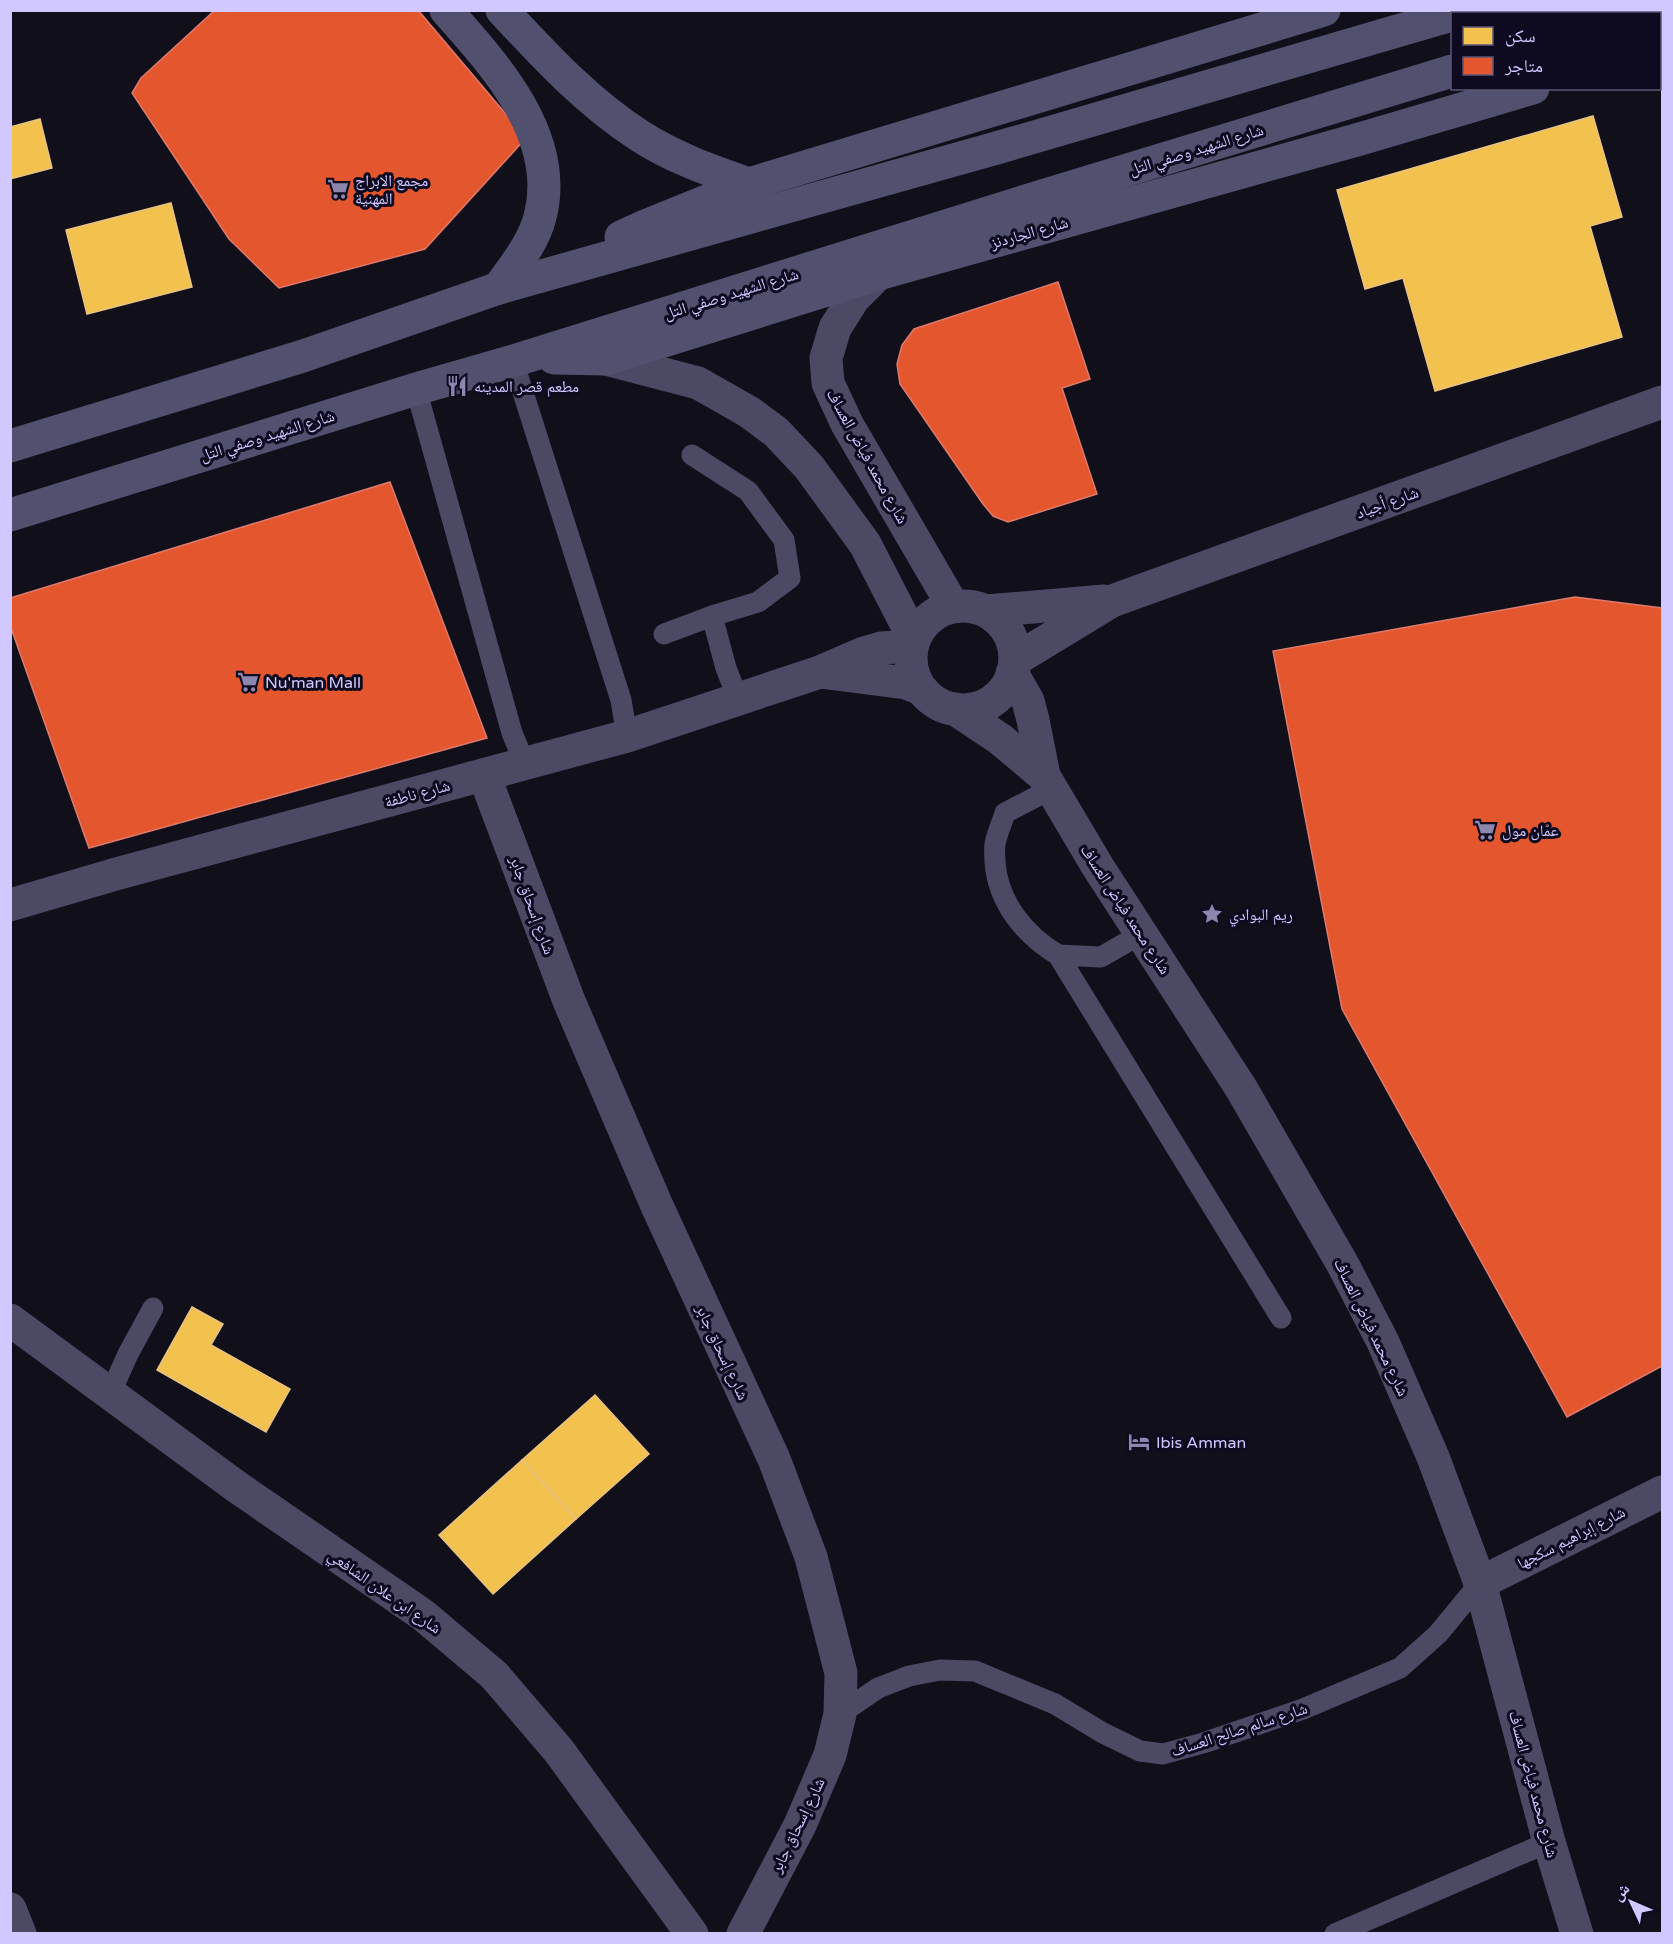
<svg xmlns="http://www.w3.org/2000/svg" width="1673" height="1944" font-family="'Varela Round','Noto Naskh Arabic',sans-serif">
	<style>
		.homes { fill: #f2c14e; stroke: #e8c383; stroke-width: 1.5 }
		.shops { fill: #e4572e; stroke: #de796d; stroke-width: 1.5 }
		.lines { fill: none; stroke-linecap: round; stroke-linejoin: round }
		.lane { stroke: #4b4964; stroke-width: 21 }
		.street { stroke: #4b4964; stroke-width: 33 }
		.secondary { stroke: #52506f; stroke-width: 33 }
		.labels { text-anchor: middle; stroke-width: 6; stroke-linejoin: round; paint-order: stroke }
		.street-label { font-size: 16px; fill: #d0c8ff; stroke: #0e0a1f }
		.poi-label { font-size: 16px; fill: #d0c8ff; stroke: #0e0a1f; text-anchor: start }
	</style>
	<rect width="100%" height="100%" fill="#110f1a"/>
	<g class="homes">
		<polygon points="1593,116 1622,217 1590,226 1622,337 1435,391 1403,278 1365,289 1337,190"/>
		<polygon points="40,119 52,168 10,179 10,127"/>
		<polygon points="171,203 192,287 87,314 66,230"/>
		<polygon points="192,1307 223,1324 211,1345 290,1389 266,1432 157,1370"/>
		<polygon points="595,1395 649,1454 576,1519 522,1460"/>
		<polygon points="522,1460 576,1519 493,1594 439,1535"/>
	</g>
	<g class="shops">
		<polygon points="215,10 418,10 526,138 425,249 279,288 229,239 132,93 141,78"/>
		<polygon points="1058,282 1090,379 1062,388 1097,494 1008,522 993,516 983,504 900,384 897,364 902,345 914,329"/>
		<polygon points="390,482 487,738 89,848 10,625 10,598"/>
		<polygon points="1575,597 1662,608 1662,1366 1567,1417 1342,1009 1273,651"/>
	</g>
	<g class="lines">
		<g class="lane">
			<polyline points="513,361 621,700 627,736"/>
			<polyline points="416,389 512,733 525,764"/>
			<polyline points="692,455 748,491 784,540 790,578 758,602 712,616 726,668 738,699"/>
			<polyline points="664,634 712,616"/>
			<path d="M1051 789 1005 813C1002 823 997 833 995 844 994 850 995 856 995 862 998 903 1025 935 1058 955L1281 1318"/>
			<polyline points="1058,955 1101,957 1141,934"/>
			<polyline points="111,1392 128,1354 153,1308"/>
			<polyline points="840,1714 878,1688 909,1676 940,1670 975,1671 1055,1704 1103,1733 1140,1751 1163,1754 1203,1743 1303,1709 1400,1668 1438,1634 1480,1583"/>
			<polyline points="1335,1934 1549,1842"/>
		</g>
		<g class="street">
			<polyline points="878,274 854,298 835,328 826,358 828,383 847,424 953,606"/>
			<polyline points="606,359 698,383 749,412 776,432 809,467 865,544 914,639"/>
			<circle cx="963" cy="658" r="52"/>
			<polyline points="986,611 1104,601"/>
			<polyline points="1015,660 1112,601 1662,402"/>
			<polyline points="820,672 906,683 921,689"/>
			<polyline points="1012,673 1028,701 1033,720 1044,776 1098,867 1241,1088 1342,1263 1383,1342 1433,1457 1480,1583 1549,1842 1577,1934"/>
			<polyline points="955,709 1000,739 1044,776"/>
			<polyline points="484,775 569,1001 657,1206 774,1459 811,1557 841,1673 840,1714 830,1755 800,1825 743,1934"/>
			<polyline points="10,905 116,874 627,736 820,672 864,653 881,648 912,646"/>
			<polyline points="10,1320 237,1487 423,1615 494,1675 559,1751 692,1934"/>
			<polyline points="1480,1583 1662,1492"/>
			<polyline points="10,1909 20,1934"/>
		</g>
		<g class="secondary">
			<path d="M446 10C495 65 561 137 540 217 533 244 514 266 499 288"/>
			<path d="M502 10C545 56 587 102 640 136 674 158 712 171 749 184"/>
			<polyline points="1643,14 1653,10"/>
			<polyline points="1660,51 1662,50"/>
			<polyline points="621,237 645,226 749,184 1324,10"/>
			<polyline points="554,358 606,359 878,274 1360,139 1533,88"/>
			<polyline points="10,446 303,356 499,288 1000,147 1452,15"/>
			<polyline points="10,515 416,389 513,361 1029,200 1452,71"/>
		</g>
	</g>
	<defs>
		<symbol id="supermarket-bare" viewBox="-9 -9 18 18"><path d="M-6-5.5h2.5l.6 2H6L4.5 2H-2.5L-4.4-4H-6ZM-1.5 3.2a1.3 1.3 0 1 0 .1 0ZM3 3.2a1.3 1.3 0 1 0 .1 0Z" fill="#8d87af" stroke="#0e0a1f" stroke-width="2.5" paint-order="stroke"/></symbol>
		<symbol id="restaurant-bare" viewBox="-9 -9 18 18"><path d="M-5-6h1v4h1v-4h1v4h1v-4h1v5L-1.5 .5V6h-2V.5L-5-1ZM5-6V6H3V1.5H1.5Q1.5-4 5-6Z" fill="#8d87af" stroke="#0e0a1f" stroke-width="2.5" paint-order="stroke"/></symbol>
		<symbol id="sight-bare" viewBox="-9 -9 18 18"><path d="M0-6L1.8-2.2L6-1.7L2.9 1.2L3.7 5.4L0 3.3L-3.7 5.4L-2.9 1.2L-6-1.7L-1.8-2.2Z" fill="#8d87af" stroke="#0e0a1f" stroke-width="2.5" paint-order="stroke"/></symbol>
		<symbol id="hotel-bare" viewBox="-9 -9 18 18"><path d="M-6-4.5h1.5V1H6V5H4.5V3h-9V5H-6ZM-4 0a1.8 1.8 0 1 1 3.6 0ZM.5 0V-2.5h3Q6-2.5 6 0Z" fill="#8d87af" stroke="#0e0a1f" stroke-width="2.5" paint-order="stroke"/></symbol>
	</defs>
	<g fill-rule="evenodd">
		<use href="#supermarket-bare" x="323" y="174" width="30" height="30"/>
		<use href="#restaurant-bare" x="442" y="371" width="30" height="30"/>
		<use href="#supermarket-bare" x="233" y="667" width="30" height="30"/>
		<use href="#supermarket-bare" x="1470" y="815" width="30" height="30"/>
		<use href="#sight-bare" x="1197" y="899" width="30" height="30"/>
		<use href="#hotel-bare" x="1124" y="1427" width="30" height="30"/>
	</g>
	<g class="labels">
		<g class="street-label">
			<text transform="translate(1196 149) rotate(-17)" y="6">شارع الشهيد وصفي التل</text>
			<text transform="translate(1029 232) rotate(-16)" y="6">شارع الجاردنز</text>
			<text transform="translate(731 293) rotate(-17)" y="6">شارع الشهيد وصفي التل</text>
			<text transform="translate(267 435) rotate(-17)" y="6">شارع الشهيد وصفي التل</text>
			<text transform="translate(868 456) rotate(61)" y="6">شارع محمد فياض العساف</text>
			<text transform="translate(1387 502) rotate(-20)" y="6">شارع أجياد</text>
			<text transform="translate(417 793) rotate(-15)" y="6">شارع ناطفة</text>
			<text transform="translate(533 905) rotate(70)" y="6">شارع إسحاق جابر</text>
			<text transform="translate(1126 909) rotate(57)" y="6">شارع محمد فياض العساف</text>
			<text transform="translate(1372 1327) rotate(64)" y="6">شارع محمد فياض العساف</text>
			<text transform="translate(723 1352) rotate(65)" y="6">شارع إسحاق جابر</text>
			<text transform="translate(1571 1537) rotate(-27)" y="6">شارع إبراهيم سكجها</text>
			<text transform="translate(385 1591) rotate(35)" y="6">شارع ابن علان الشافعي</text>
			<text transform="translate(1239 1729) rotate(-18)" y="6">شارع سالم صالح العساف</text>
			<text transform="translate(1534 1784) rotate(75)" y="6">شارع محمد فياض العساف</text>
			<text transform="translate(797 1825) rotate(-64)" y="6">شارع إسحاق جابر</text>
		</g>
		<g class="poi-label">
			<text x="355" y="186">مجمع الابراج<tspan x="355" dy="18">المهنية</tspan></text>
			<text x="474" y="392">مطعم قصر المدينه</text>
			<text x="265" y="688">Nu'man Mall</text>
			<text x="1502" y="836">عمّان مول</text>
			<text x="1229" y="920">ريم البوادي</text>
			<text x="1156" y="1448">Ibis Amman</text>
		</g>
	</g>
	<rect width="1673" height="1944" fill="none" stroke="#d0c8ff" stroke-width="24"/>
	<rect x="1451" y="12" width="210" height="78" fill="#0e0a1f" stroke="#5c5679" stroke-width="1.5"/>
	<rect x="1463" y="27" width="30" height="18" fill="#f2c14e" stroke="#5c5679" stroke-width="1.5"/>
	<text x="1505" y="42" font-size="18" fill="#d0c8ff">سكن</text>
	<rect x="1463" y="57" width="30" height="18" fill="#e4572e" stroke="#5c5679" stroke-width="1.5"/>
	<text x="1505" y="72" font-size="18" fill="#d0c8ff">متاجر</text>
	<g transform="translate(1631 1902) rotate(314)" stroke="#0e0a1f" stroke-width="4.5" paint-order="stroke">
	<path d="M0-4.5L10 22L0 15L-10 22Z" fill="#d0c8ff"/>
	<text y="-9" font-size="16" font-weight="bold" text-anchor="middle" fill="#d0c8ff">ش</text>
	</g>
</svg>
